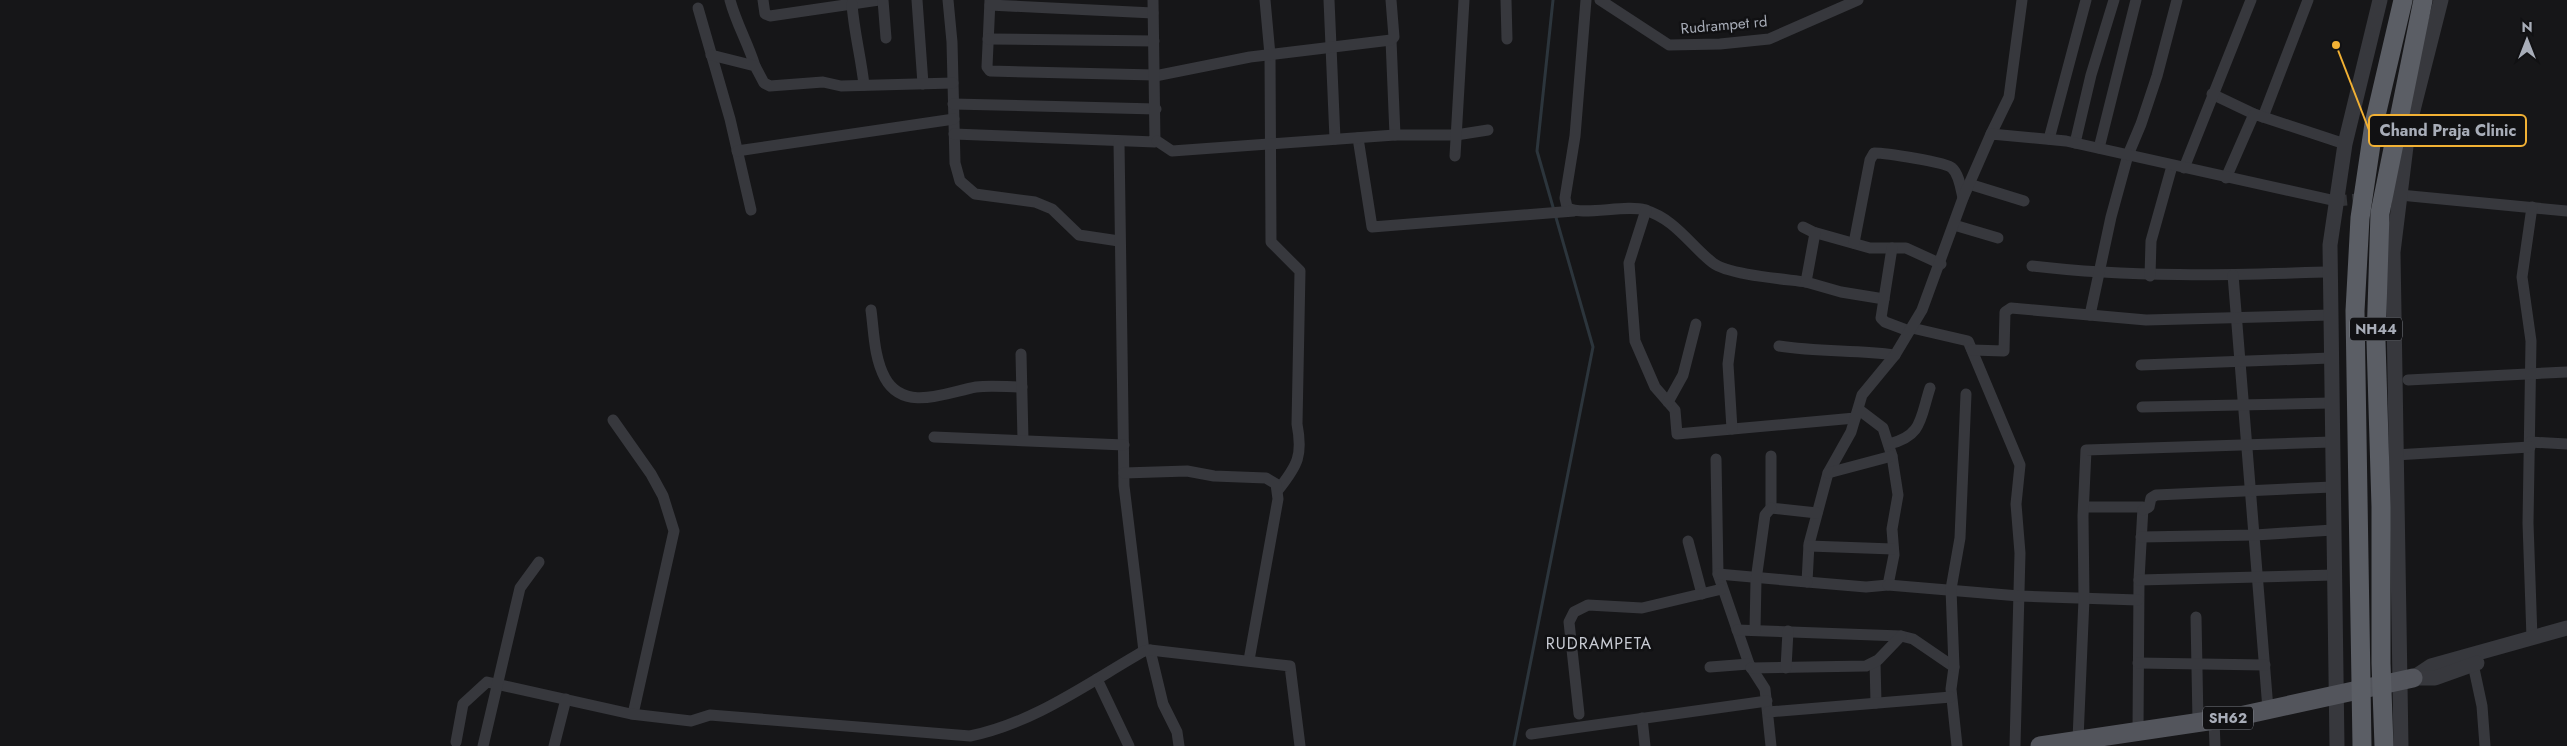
<svg xmlns="http://www.w3.org/2000/svg" width="2567" height="746" font-family="Jost,sans-serif">
	<style>
		.lines { fill: none; stroke-linecap: round; stroke-linejoin: round }
		.stream { stroke: #2c353c; stroke-width: 3 }
		.minor-tunnel { stroke: #333438; stroke-width: 11; stroke-dasharray: 11 5.5; stroke-linecap: butt }
		.minor { stroke: #37383d; stroke-width: 11 }
		.tertiary { stroke: #37383d; stroke-width: 15 }
		.primary { stroke: #53555c; stroke-width: 19 }
		.trunk { stroke: #5b5e65; stroke-width: 19 }
		.labels { text-anchor: middle; stroke-width: 5; stroke-linejoin: round; paint-order: stroke }
		.shield { fill: #111113; stroke: #7b7e86; stroke-width: 1 }
		.shield-label { font-size: 14px; font-weight: bold; fill: #a8adb8 }
		.street-label { font-size: 15px; fill: #a8adb8; stroke: #111113 }
		.neighbourhood-label { font-size: 16px; letter-spacing: 1px; fill: #c9ccd4; stroke: #111113 }
		.leader { fill: none; stroke: #f2b134; stroke-width: 2 }
		.callout-dot { fill: #f2b134; stroke: #111113; stroke-width: 2 }
		.callout { fill: #111113; stroke: #f2b134; stroke-width: 2 }
		.callout-label { font-size: 16px; text-anchor: middle; font-weight: bold; fill: #a8adb8 }
	</style>
	<rect width="100%" height="100%" fill="#161618"/>
	<g class="lines">
		<polyline class="stream" points="1514,746 1593,347 1537,151 1553,0"/>
		<polyline class="minor-tunnel" points="2336,201 2367,198"/>
		<g class="minor">
			<path d="M730 0C736 23 748 43 755 66"/>
			<polyline points="763,0 765,14 770,16 879,0"/>
			<polyline points="883,0 886,38"/>
			<polyline points="917,0 923,84"/>
			<polyline points="948,0 952,42 955,163 960,181 975,194 1035,202 1052,209 1079,235 1119,241"/>
			<polyline points="990,0 987,67 990,71 1155,75"/>
			<path d="M1265 0 1270 55 1271 242 1300 271 1297 424C1303 455 1298 465 1278 490"/>
			<polyline points="1329,0 1335,139"/>
			<polyline points="1506,0 1507,39"/>
			<path d="M1586 0 1575 136 1565 198 1567 207C1578 217 1626 204 1645 210 1675 219 1690 245 1713 263 1729 275 1785 279 1806 282"/>
			<polyline points="1600,0 1669,45 1720,44 1769,39 1858,0"/>
			<path d="M852 4C854 32 861 57 864 85"/>
			<polyline points="990,5 1153,13"/>
			<polyline points="698,8 730,119 751,210"/>
			<polyline points="988,39 1154,41"/>
			<polyline points="1391,40 1395,135"/>
			<polyline points="711,55 755,66 764,83 770,86 823,82 841,86 953,83"/>
			<polyline points="1155,76 1250,57 1391,40 1394,37 1391,0"/>
			<polyline points="2212,94 2254,114"/>
			<polyline points="953,104 1156,109"/>
			<polyline points="2263,117 2308,0"/>
			<polyline points="954,134 1155,142 1153,0"/>
			<polyline points="1991,134 2009,97 2022,0"/>
			<polyline points="1358,138 1372,227 1574,211"/>
			<polyline points="2049,139 2086,0"/>
			<polyline points="1157,141 1172,151 1395,135 1456,135 1488,130"/>
			<polyline points="1119,142 1124,486 1144,651"/>
			<polyline points="2075,143 2091,75 2114,0"/>
			<polyline points="2099,148 2136,0"/>
			<polyline points="737,151 954,119"/>
			<polyline points="1455,156 1464,0"/>
			<polyline points="2184,168 2251,0"/>
			<polyline points="2226,178 2254,114 2345,144"/>
			<polyline points="1969,184 2024,201"/>
			<polyline points="2400,195 2567,211"/>
			<polyline points="2532,207 2522,277 2531,341 2528,523 2532,638"/>
			<polyline points="1646,210 1629,263 1635,341 1655,387 1675,410 1677,434 1855,418"/>
			<polyline points="1954,225 1998,238"/>
			<polyline points="1803,227 1813,232 1870,248 1906,248 1941,264"/>
			<polyline points="1815,233 1806,282 1841,292 1884,299"/>
			<path d="M1854 243 1870 160 1874 153C1885 153 1946 162 1952 168 1959 174 1961 189 1963 198"/>
			<polyline points="1892,248 1881,318 1885,322 1909,331"/>
			<path d="M2032 266C2133 278 2228 275 2330 272"/>
			<polyline points="2233,275 2268,709"/>
			<polyline points="2150,276 2151,241 2172,166"/>
			<path d="M871 310C874 332 874 358 885 378 904 413 948 392 976 387 991 385 1007 387 1022 387"/>
			<polyline points="2090,315 2111,217 2128,155 2141,124 2157,76 2177,0"/>
			<polyline points="1912,328 1968,341 2020,465 2016,504 2020,553 2015,746"/>
			<path d="M1779 346C1818 352 1856 350 1895 355"/>
			<polyline points="1972,350 2004,351 2005,312 2011,308 2146,320 2330,315"/>
			<polyline points="1021,354 1023,440"/>
			<polyline points="2141,365 2330,358"/>
			<polyline points="2408,380 2567,372"/>
			<polyline points="1668,402 1683,375 1696,324"/>
			<polyline points="2142,407 2330,403"/>
			<polyline points="1858,409 1883,428 1892,456 1898,495 1892,529 1894,555 1888,585 1866,587 1807,582 1809,544 1828,473 1851,432 1862,395 1895,355 1922,310 1963,198 1991,134 2066,141 2336,201"/>
			<polyline points="613,420 651,474 663,496 674,531 633,714"/>
			<polyline points="1732,429 1728,364 1732,333"/>
			<polyline points="934,437 1124,445"/>
			<polyline points="2530,442 2567,444"/>
			<path d="M1889 444C1923 436 1920 418 1930 388"/>
			<polyline points="2395,455 2530,447"/>
			<polyline points="1771,456 1771,508 1817,513"/>
			<polyline points="1716,459 1718,574 1749,664 1765,689 1771,746"/>
			<polyline points="1124,473 1187,471 1214,476 1266,478 1276,484 1278,499 1249,660"/>
			<polyline points="1828,473 1892,456"/>
			<polyline points="2084,507 2143,507 2139,580 2138,730"/>
			<polyline points="2143,510 2149,507 2151,498 2156,495 2332,487"/>
			<polyline points="2141,537 2255,535 2333,530"/>
			<polyline points="1688,541 1702,594"/>
			<polyline points="1809,546 1893,549"/>
			<polyline points="1718,574 1807,582"/>
			<polyline points="2139,580 2334,575"/>
			<polyline points="1888,585 2019,596 2138,600"/>
			<polyline points="2196,617 2198,722"/>
			<polyline points="1737,630 1901,636 1913,639 1954,667 1951,689 1957,746"/>
			<polyline points="1755,630 1756,580 1765,515 1771,508"/>
			<polyline points="1150,650 1163,704 1177,732 1179,746"/>
			<polyline points="1875,662 1876,703"/>
			<polyline points="2138,663 2265,665"/>
			<polyline points="2473,664 2482,706 2485,746"/>
			<polyline points="1710,667 1749,664"/>
			<polyline points="1954,667 1951,589 1960,538 1966,394"/>
			<polyline points="1751,668 1866,666 1878,660 1901,636"/>
			<polyline points="1786,668 1788,631"/>
			<polyline points="1097,679 1129,746"/>
			<polyline points="1768,712 1951,697"/>
			<polyline points="1579,714 1569,622 1574,612 1588,605 1642,608 1722,589"/>
			<polyline points="1642,718 1645,746"/>
			<polyline points="2214,720 2215,746"/>
			<polyline points="1531,734 1767,701"/>
			<polyline points="2078,739 2084,599 2083,516 2086,450 2331,442"/>
			<path d="M456 742 463 704 487 682 631 714 691 721 710 715 970 736C1034 723 1088 683 1144 651L1150 650 1290 666 1300 746"/>
			<polyline points="483,746 520,588 539,562"/>
			<polyline points="554,746 566,699"/>
		</g>
		<g class="tertiary">
			<polyline points="2413,678 2431,666 2567,628"/>
			<polyline points="2413,678 2435,678 2477,663"/>
			<polyline points="2337,746 2330,245 2345,144 2380,0"/>
			<polyline points="2401,746 2393,252 2408,130 2441,0"/>
		</g>
		<polyline class="primary" points="2040,746 2235,717 2413,678"/>
		<g class="trunk">
			<polyline points="2362,746 2355,311 2360,218 2374,124 2403,0"/>
			<polyline points="2384,746 2381,663 2381,507 2376,341 2380,213 2423,0"/>
		</g>
	</g>
	<g class="labels">
		<g class="shield">
			<rect x="2350" y="317.5" width="52" height="23" rx="4"/>
			<rect x="2203" y="706.5" width="50" height="23" rx="4"/>
		</g>
		<g class="shield-label">
			<text x="2376" y="334">NH44</text>
			<text x="2228" y="723">SH62</text>
		</g>
		<g class="street-label">
			<text transform="translate(1724 25) rotate(-5)" y="5">Rudrampet rd</text>
		</g>
		<g class="neighbourhood-label">
			<text x="1599" y="649">RUDRAMPETA</text>
		</g>
	</g>
	<path class="leader" d="M2336 45L2369 130"/>
	<circle class="callout-dot" cx="2336" cy="45" r="5"/>
	<rect class="callout" x="2369" y="115" width="157" height="31" rx="5"/>
	<g class="callout-label">
		<text x="2448" y="136">Chand Praja Clinic</text>
	</g>
	<g transform="translate(2527 40)" stroke="#111113" stroke-width="4" paint-order="stroke">
	<path d="M0-4L9 19L0 12L-9 19Z" fill="#a8adb8"/>
	<text y="-8" font-size="14" font-weight="bold" text-anchor="middle" fill="#a8adb8">N</text>
	</g>
</svg>
